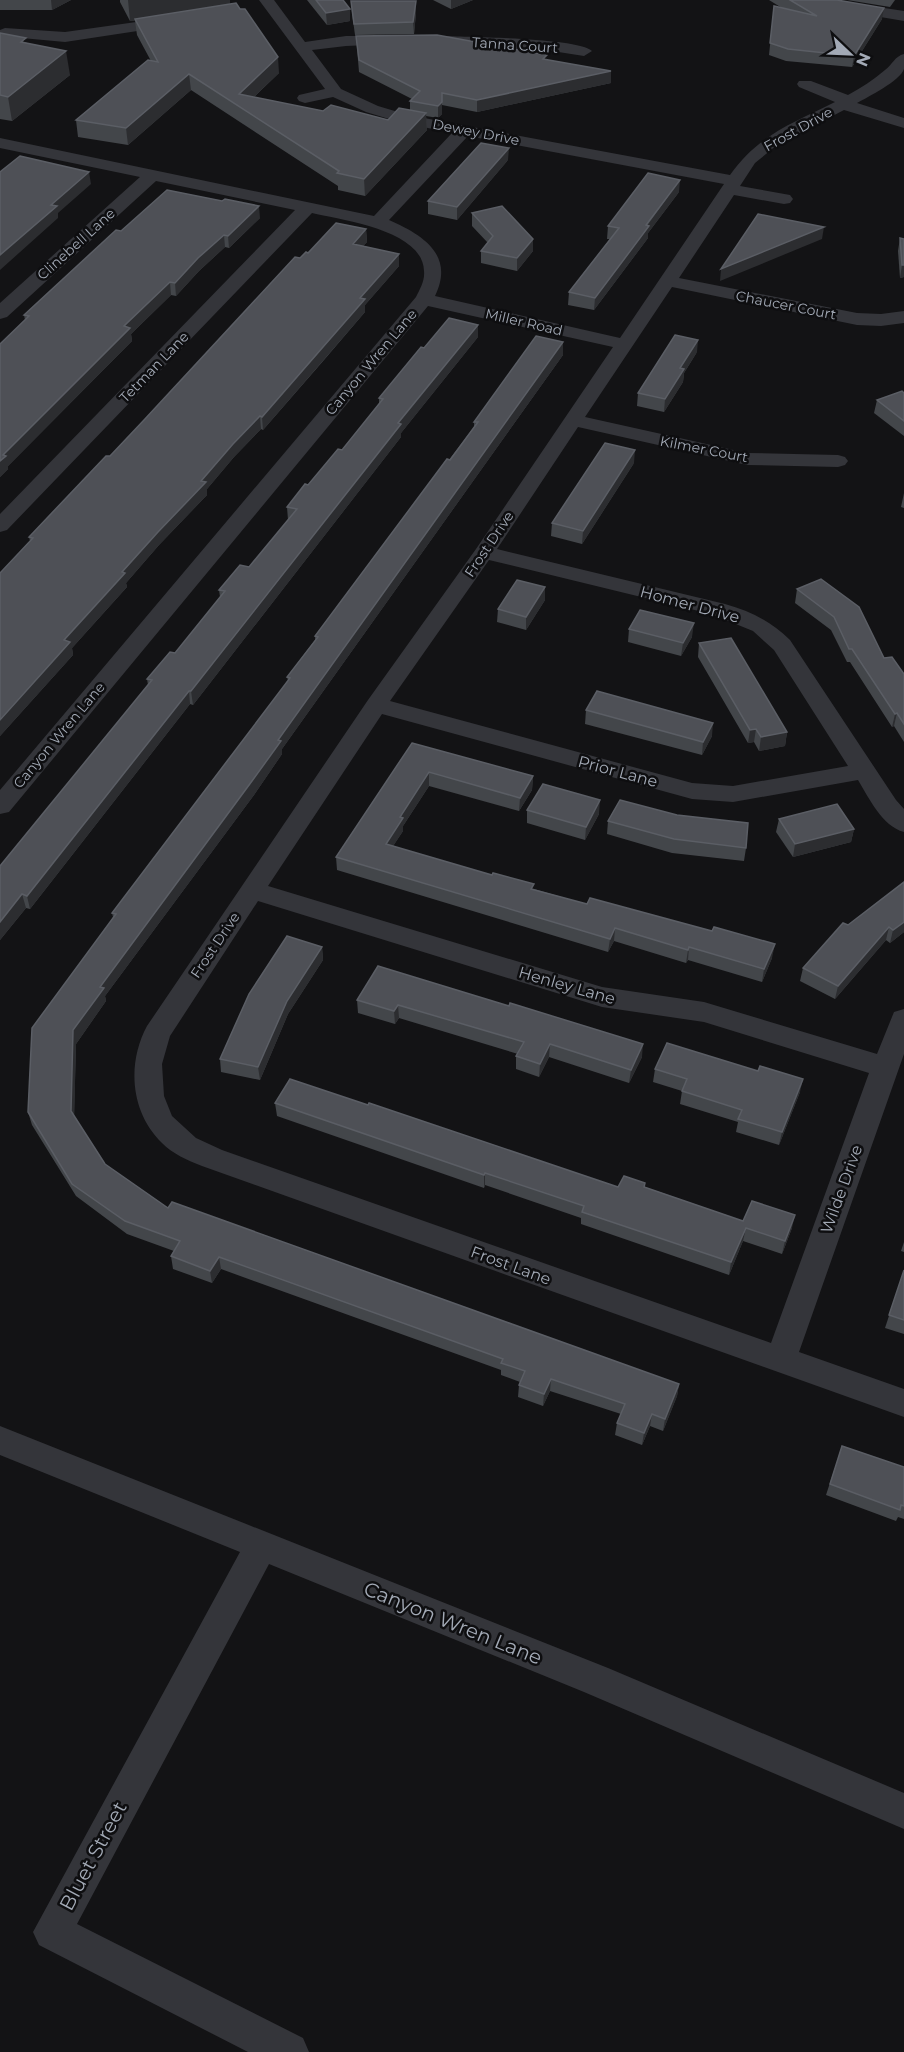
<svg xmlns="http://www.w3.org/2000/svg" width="904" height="2052" font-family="Montserrat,sans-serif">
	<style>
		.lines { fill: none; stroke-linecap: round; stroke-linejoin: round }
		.minor { fill: #34353a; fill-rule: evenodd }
		.wall { fill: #43464a }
		.shaded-wall { fill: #2c2d30 }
		.building { fill: #4e5056; stroke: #5b5e65; stroke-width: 1.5 }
		.labels { text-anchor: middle; stroke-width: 5; stroke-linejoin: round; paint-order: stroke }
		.far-street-label { font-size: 14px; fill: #a3aab6; stroke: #0e0e10 }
		.street-label { font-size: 16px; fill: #a3aab6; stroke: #0e0e10 }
		.near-street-label { font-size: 20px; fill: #a3aab6; stroke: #0e0e10 }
	</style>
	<rect width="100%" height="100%" fill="#131315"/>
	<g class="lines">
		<g class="minor">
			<path d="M259 0H274L305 42 346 36H397L400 39 392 44 346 46 312 50 341 89 378 106 408 115 730 175C758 135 793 123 835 102L799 87 797 84 799 81H811L848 95C861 88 873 80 885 70 892 65 895 56 904 54 904 58 904 65 904 69 900 81 868 97 857 103L904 118V128L844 110 777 145 755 163 740 186 790 195 793 199 790 203 784 204 734 195 679 278 857 313 881 314 904 311V323L881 326 857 325 672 287 585 417 747 453 838 455 845 457 848 461 845 465 838 467 747 465 578 427 497 549 725 604C750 611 771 621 790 640L896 800 904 809V832C882 826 869 798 858 780L733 802 692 799 382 714 268 886 602 987 704 1002 877 1054 894 1012 904 1009V1054L799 1352 904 1389V1417L202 1166C187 1160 173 1154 162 1143 130 1112 127 1063 147 1026L368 700 476 549 613 347 428 306 9 812 0 814V790L416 297C420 289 425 281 424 271 423 230 342 220 312 213L7 530 0 532V514L295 210 156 181 7 317 0 319V303L140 177 0 148V138L374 216 452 133 399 122 366 112 333 97 305 103 299 101 297 98 299 95 325 89ZM468 136 724 184 620 338 435 296C455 255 423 235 389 220ZM489 560 711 614 753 631 774 650 848 766 733 786 692 783 390 701ZM258 901 602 1007 704 1022 869 1073 771 1343 222 1150 196 1138 172 1116 164 1096 162 1064 170 1036Z"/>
			<polygon points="797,0 832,0 904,11 904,21 804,4"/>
			<polygon points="172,17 180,22 177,25 65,42 0,36 0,30 5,28 65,32"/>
			<path d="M442 36C466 37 580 38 592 51L584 56 552 51 437 44 434 41Z"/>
			<polygon points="0,1426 608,1668 904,1793 904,1829 584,1692 269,1564 77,1924 303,2038 309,2052 248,2052 39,1945 33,1932 240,1552 0,1455"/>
		</g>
	</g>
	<g class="wall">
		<polygon points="0,0 71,0 52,10 0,10"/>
		<polygon points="120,0 230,0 230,4 279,73 254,97 323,111 388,120 410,110 410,101 412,99 359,72 356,36 547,60 611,83 477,112 442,105 442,114 438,118 426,116 427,130 365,196 338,190 338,186 191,90 128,145 78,137 76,120 151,61 137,35 135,21 130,21 120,2"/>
		<polygon points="307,0 343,0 350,21 327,25"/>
		<polygon points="433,0 473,0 451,9"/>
		<polygon points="769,0 837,0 882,19 852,67 786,61 769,55 774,6 782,8"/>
		<polygon points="847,0 895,0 890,7"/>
		<polygon points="351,1 416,1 416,13 414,34 355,35 352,13"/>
		<polygon points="0,33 27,43 70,75 12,121 0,119"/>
		<polygon points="508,160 457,220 428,214 428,201"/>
		<polygon points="679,192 648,233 648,238 594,310 568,305 569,292 610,239 607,239 608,226"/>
		<polygon points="472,213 533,239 533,251 517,271 481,263 481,251 488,243 472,226"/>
		<polygon points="260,218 229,248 225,247 199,271 176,296 171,295 131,334 132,341 8,466 8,469 0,477 0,344 25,320 24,315 121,231"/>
		<polygon points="366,229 367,242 363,246 399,254 399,266 365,305 365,312 324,360 263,430 261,429 234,457 207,489 207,495 159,545 126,583 127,587 72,648 73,655 0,736 0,573 30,541 29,537 110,456 300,258 308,253"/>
		<polygon points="900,238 904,239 904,277 900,278 898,251"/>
		<polygon points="478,337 401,433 401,437 193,705 190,704 30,909 26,908 0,940 0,866 148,685 147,679 175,653 220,597 219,590 249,567 288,520 287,507 308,485 342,450 379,404 379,398 424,348"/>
		<polygon points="563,342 563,355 282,749 282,754 254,795 105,996 106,1001 76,1044 74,1116 105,1164 168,1208 679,1384 677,1396 663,1431 650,1426 642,1445 615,1435 617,1423 621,1414 550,1391 543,1406 518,1397 519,1385 520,1382 501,1375 501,1370 221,1269 212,1283 173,1269 171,1256 174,1251 127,1234 76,1196 32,1125 28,1112 113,917 112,913 288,681 287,677 315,640 315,636 474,427 474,422"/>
		<polygon points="697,352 684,373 683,382 664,412 637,406 638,393"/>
		<polygon points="904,393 904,436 874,413 877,400"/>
		<polygon points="634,463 582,544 551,536 552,523"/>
		<polygon points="904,493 904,508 901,507"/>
		<polygon points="821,579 884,658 904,674 904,742 894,726 892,727 850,662 847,662 831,630 795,603 797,589"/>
		<polygon points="545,587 545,600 526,630 497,622 498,609"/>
		<polygon points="629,629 692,637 681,656 628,642"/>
		<polygon points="699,643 787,732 785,746 759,751 754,742 748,743 698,657"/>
		<polygon points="586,710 712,736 702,755 585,724"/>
		<polygon points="412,743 533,776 532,790 519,811 429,786 403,826 403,831 393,846 534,889 772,958 762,982 688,960 686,963 614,941 608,952 337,870 336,857"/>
		<polygon points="527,810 599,814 585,840 527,823"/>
		<polygon points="779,819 854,829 851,842 793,857 776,832"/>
		<polygon points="608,821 746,848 744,861 672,853 607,834"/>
		<polygon points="904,882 904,932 890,943 886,940 835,999 800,981 803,968 848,925"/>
		<polygon points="322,947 323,960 288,1014 260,1080 221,1072 220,1059"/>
		<polygon points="378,966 642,1057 629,1083 549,1057 539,1077 516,1069 516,1056 518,1054 399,1018 395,1024 358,1013 357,1000"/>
		<polygon points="655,1069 800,1092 779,1145 736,1132 738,1122 680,1104 682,1091 653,1082"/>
		<polygon points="275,1103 368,1105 618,1187 645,1187 743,1221 792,1228 782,1254 743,1241 729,1275 581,1224 581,1218 485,1185 484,1188 277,1116"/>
		<polygon points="904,1242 904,1252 901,1251"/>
		<polygon points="904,1270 904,1334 885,1328"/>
		<polygon points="842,1446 904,1467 904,1519 898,1517 896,1521 826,1495"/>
	</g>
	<g class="shaded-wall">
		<polygon points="51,0 71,0 52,10"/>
		<polygon points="128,0 230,0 230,6 135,19 135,21 130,21"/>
		<polygon points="451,0 473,0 451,9"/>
		<polygon points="416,1 416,13 414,34 413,22"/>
		<polygon points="884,8 882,19 852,67 854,56"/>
		<polygon points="350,9 350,21 327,25 326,13"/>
		<polygon points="66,51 70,75 12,121 8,97"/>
		<polygon points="278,57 279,73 242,108 239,94"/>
		<polygon points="611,71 611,83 477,112 477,100"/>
		<polygon points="189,74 191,90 128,145 126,128"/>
		<polygon points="442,102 442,114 438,118 438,106"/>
		<polygon points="426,113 427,130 365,196 364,179"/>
		<polygon points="509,148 508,160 457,220 457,207"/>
		<polygon points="89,172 91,184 58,213 58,218 0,270 0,255 51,205"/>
		<polygon points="680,180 679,192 648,233 648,238 594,310 595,298"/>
		<polygon points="259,206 260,218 229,248 228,236"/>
		<polygon points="824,227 822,239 720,281 721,269"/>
		<polygon points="366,229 367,242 353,257 353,244"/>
		<polygon points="224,235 225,247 199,271 176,296 175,283 198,258"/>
		<polygon points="533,239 533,251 517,271 517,258"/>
		<polygon points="399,254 399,266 365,305 365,312 263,430 262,417 360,298"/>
		<polygon points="902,265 904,265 904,277 900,278"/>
		<polygon points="170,282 171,295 131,334 132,341 8,466 8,469 0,477 0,461 3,455 124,326"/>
		<polygon points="478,325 478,337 401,433 401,437 193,705 191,691 398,423"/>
		<polygon points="698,340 697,352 684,373 683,382 664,412 665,399 680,368"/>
		<polygon points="563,342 563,355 282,749 282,754 254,795 105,996 106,1001 76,1044 74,1124 71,1111 73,1030 100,987"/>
		<polygon points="260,416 261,429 234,457 207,489 207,495 159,545 126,583 127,587 72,648 73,655 0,736 0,720 64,640 233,444"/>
		<polygon points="635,450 634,463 582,544 583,531"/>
		<polygon points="545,587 545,600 526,630 526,617"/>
		<polygon points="694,623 692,637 681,656 683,643"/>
		<polygon points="189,691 190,704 30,909 27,896"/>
		<polygon points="897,713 894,726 892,727 895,714"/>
		<polygon points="713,723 712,736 702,755 703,742"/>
		<polygon points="756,729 754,742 748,743 750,730"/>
		<polygon points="787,732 785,746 759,751 761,737"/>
		<polygon points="429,772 429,786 403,826 403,831 386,857 386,844 400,817"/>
		<polygon points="533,776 532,790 519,811 520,798"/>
		<polygon points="600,800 599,814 585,840 586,827"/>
		<polygon points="854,829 851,842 793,857 795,844"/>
		<polygon points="22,894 26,908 0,940 0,922"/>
		<polygon points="904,922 904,932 890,943 893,930"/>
		<polygon points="889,927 886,940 835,999 838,986"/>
		<polygon points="615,928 614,941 608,952 610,939"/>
		<polygon points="775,944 772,958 762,982 764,969"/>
		<polygon points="322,947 323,960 288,1014 260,1080 258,1067 287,1001"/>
		<polygon points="689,947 688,960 686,963 688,950"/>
		<polygon points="398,1005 399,1018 395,1024 394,1011"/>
		<polygon points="550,1044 549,1057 539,1077 540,1064"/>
		<polygon points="643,1044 642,1057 629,1083 631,1070"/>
		<polygon points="803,1079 800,1092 779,1145 782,1132"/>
		<polygon points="485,1173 485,1185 484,1188 484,1175"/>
		<polygon points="795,1215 792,1228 782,1254 785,1241"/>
		<polygon points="746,1228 743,1241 729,1275 731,1262"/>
		<polygon points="219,1257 221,1269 212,1283 210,1271"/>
		<polygon points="551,1379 550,1391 543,1406 544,1394"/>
		<polygon points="679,1384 677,1396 663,1431 665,1419"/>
		<polygon points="652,1414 650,1426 642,1445 644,1433"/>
	</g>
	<g class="building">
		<polygon points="316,0 343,0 350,9 326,13"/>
		<polygon points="790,0 837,0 884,8 854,56 788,49 770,43 774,6 817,16"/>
		<polygon points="351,1 416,1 413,22 354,24"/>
		<polygon points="236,3 240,9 245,9 278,57 239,94 323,111 331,105 388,120 399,108 426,113 364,179 337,173 339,171 189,74 126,128 76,120 148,60 158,62 135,19"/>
		<polygon points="0,33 26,38 21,42 66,51 8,97 0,95"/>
		<polygon points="437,35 547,55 543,59 611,71 477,100 442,93 442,102 438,106 410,101 420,91 359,60 356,36"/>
		<polygon points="481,143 509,148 457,207 428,201"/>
		<polygon points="20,156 89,172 51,205 57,206 0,255 0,172"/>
		<polygon points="648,173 680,180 646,225 649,226 595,298 569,292 619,228 608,226"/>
		<polygon points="167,190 222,201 225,199 259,206 228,236 224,235 198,258 175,283 170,282 124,326 130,328 3,455 6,456 0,461 0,344 29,316 24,315 116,230 121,231"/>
		<polygon points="502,206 533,239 517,258 481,251 493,236 472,213"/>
		<polygon points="758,214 824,227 721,269"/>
		<polygon points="336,223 366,229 353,244 399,254 360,298 365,299 323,347 262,417 260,416 233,444 201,481 206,482 158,532 122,572 125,573 64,640 70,642 0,720 0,573 33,538 29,537 106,456 110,456 144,420 295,257 300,258 306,252 308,253"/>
		<polygon points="900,238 904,239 904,265 902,265"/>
		<polygon points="449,318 478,325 398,423 401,424 191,691 189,691 27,896 22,894 0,922 0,866 152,680 147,679 170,652 175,653 225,591 219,590 240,565 249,567 297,509 287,507 305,484 308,485 338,449 342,450 383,399 379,398 421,347 424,348"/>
		<polygon points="675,335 698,340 680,368 684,369 665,399 638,393"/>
		<polygon points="536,336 563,342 278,740 281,741 252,781 100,987 104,988 73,1030 71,1111 105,1164 168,1208 172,1202 679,1384 665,1419 652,1414 644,1433 617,1423 625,1404 551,1379 544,1394 519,1385 525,1371 501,1363 503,1359 219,1257 210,1271 171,1256 180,1241 125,1221 72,1184 28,1112 32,1028 116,914 112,913 290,678 287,677 318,637 315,636 447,459 450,460 478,422 474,422"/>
		<polygon points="902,391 904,393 904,421 877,400"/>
		<polygon points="605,443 635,450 583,531 552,523"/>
		<polygon points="821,579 859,607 884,658 892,657 904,674 904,724 897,713 895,714 852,649 849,649 834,617 797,589"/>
		<polygon points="517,580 545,587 526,617 498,609"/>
		<polygon points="640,610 694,623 683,643 629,629"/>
		<polygon points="731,638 787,732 761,737 756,729 750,730 699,643"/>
		<polygon points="597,691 713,723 703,742 586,710"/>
		<polygon points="412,743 533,776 520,798 429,772 400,817 403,818 386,844 492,875 493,873 534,884 531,889 587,904 590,898 712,931 714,927 775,944 764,969 689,947 688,950 615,928 610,939 336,857"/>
		<polygon points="543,784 600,800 586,827 527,810"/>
		<polygon points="620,800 677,815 748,823 746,848 674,839 608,821"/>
		<polygon points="837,804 854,829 795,844 779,819"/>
		<polygon points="904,882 904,922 893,930 889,927 838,986 803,968 843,923 848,925"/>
		<polygon points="287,936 322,947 287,1001 258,1067 220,1059 249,994"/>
		<polygon points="378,966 509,1006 510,1003 643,1044 631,1070 550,1044 540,1064 516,1056 524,1042 398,1005 394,1011 357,1000"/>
		<polygon points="667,1043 758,1071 760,1066 803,1079 782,1132 738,1119 742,1110 682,1091 687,1079 655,1069"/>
		<polygon points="290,1079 368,1105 369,1103 618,1187 624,1176 645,1183 644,1187 743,1221 752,1201 795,1215 785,1241 746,1228 731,1262 582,1212 584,1206 485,1173 484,1175 275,1103"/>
		<polygon points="904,1270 904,1320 889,1315"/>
		<polygon points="842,1446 904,1467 904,1506 901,1505 900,1510 830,1484"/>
	</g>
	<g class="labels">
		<g class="far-street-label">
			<text transform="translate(515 45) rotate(4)" y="5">Tanna Court</text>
			<text transform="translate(798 129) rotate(-29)" y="5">Frost Drive</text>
			<text transform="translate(476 132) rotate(11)" y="5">Dewey Drive</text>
			<text transform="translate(76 244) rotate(-42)" y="5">Clinebell Lane</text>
			<text transform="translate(786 305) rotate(11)" y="5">Chaucer Court</text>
			<text transform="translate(524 322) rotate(13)" y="5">Miller Road</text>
			<text transform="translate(371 362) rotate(-50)" y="5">Canyon Wren Lane</text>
			<text transform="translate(154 367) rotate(-46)" y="5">Tetman Lane</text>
			<text transform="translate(704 449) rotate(11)" y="5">Kilmer Court</text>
			<text transform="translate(489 544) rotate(-56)" y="5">Frost Drive</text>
			<text transform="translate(59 735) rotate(-50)" y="5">Canyon Wren Lane</text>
			<text transform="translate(215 945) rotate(-56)" y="5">Frost Drive</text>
		</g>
		<g class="street-label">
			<text transform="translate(690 604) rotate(15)" y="6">Homer Drive</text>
			<text transform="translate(618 771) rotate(15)" y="6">Prior Lane</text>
			<text transform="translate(567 985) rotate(16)" y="6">Henley Lane</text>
			<text transform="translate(841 1189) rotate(-70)" y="6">Wilde Drive</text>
			<text transform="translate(511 1265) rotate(20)" y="6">Frost Lane</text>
		</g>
		<g class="near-street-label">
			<text transform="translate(453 1623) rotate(22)" y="7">Canyon Wren Lane</text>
			<text transform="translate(93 1856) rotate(-62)" y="7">Bluet Street</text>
		</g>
	</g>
	<g transform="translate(850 54) rotate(113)" stroke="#0e0e10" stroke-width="4.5" paint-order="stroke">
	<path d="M0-4.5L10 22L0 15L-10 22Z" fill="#a3aab6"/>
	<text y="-9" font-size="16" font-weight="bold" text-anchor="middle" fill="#a3aab6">N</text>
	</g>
</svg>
